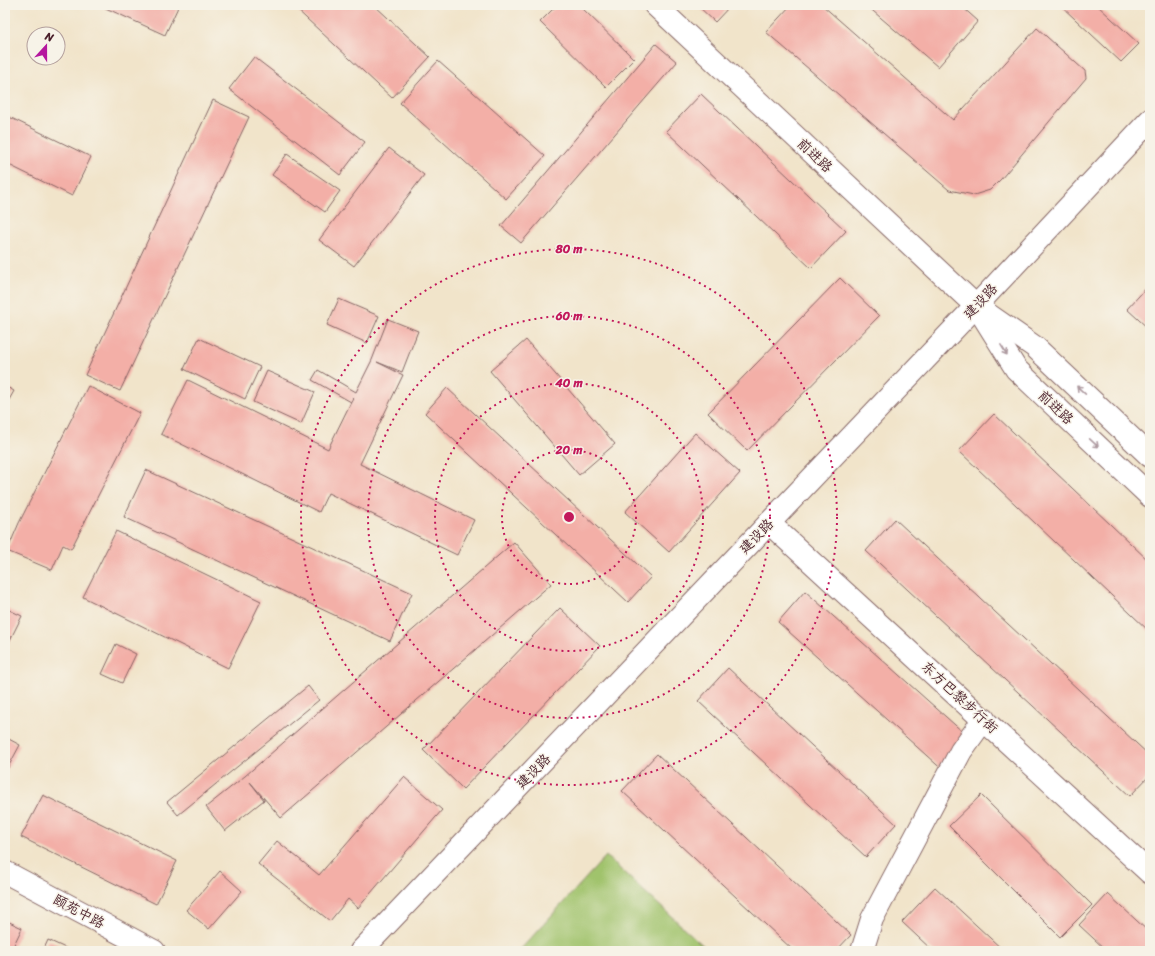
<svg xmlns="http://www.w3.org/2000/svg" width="1155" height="956" font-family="Sriracha,'LXGW WenKai TC',sans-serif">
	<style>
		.green { fill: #a0c36c; stroke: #75714c }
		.building { fill: #f3afa7 }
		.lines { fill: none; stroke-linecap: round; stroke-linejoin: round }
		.minor-casing { stroke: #846463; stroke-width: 24 }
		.minor { stroke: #fff; stroke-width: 22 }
		.oneway { stroke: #ae9aa0 }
		.ring { fill: none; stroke: #c2185b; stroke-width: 2; stroke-dasharray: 2 4 }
		.labels { text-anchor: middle; stroke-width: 3; stroke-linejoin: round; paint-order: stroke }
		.street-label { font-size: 14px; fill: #4a1f2b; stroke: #f7f3e8 }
		.centre { fill: #c2185b; stroke: #f7f3e8; stroke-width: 2 }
		.ring-label { font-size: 12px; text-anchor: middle; font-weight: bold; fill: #c2185b; stroke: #f7f3e8; stroke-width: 3; stroke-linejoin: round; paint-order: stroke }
	</style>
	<rect width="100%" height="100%" fill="#f7f3e8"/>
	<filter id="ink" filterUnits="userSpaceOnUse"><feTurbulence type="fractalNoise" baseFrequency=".025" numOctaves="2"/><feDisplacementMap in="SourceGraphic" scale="8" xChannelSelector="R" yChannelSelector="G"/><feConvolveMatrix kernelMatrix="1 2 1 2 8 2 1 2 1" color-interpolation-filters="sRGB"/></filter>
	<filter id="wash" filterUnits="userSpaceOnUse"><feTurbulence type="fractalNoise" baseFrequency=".012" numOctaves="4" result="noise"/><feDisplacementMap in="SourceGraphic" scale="16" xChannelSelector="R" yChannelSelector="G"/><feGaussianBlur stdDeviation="0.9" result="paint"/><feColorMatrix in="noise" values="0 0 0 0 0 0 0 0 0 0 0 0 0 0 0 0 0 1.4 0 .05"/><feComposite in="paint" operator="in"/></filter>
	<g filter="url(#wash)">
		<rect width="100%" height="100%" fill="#f1e4ca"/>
		<polygon class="green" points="606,856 709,951 519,951"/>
		<g id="blocks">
			<g class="building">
				<polygon points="99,5 179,5 165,35"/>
				<polygon points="292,5 374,5 430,57 392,98"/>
				<polygon points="557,5 579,5 634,59 606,87 540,22"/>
				<polygon points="697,5 731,5 715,22"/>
				<polygon points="791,5 822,5 953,120 1037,28 1085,71 1086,78 1001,179 990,190 974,195 949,190 766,32"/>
				<polygon points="866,5 960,5 978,21 938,67"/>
				<polygon points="1060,5 1097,5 1139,44 1121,62"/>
				<polygon points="656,44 677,62 521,243 501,226"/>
				<polygon points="254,57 365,142 340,175 229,89"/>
				<polygon points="438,61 545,156 506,199 400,103"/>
				<polygon points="701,94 846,231 811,268 666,131"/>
				<polygon points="213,100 249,117 120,391 85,375"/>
				<polygon points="5,115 91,157 72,196 5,163"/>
				<polygon points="389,148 424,175 354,266 319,240"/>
				<polygon points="287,154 340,191 325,212 272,175"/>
				<polygon points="840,278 879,316 747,451 708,413"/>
				<polygon points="1150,284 1150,330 1127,309"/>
				<polygon points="339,299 379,316 367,343 327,325"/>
				<polygon points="388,319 418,331 402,372 377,362 403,375 360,464 474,520 457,555 328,493 319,512 161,434 188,380 328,449 354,396 351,402 312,380 318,370 356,392 372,360"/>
				<polygon points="199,338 260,367 245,399 184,369"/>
				<polygon points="526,340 615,444 579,475 490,371"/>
				<polygon points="267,371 315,392 301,424 253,402"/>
				<polygon points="5,386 14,391 5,407"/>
				<polygon points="88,386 140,413 71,549 63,545 52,570 7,551 19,523"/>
				<polygon points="447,388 651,577 628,602 425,413"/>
				<polygon points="994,414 1150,562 1150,632 959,451"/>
				<polygon points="695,433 740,473 669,552 625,512"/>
				<polygon points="146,470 412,593 390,641 124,517"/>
				<polygon points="895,519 1150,756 1150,775 1130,796 866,551"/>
				<polygon points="116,531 261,601 228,668 83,597"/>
				<polygon points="514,542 551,584 281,818 250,782 264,800 225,831 206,807 245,776"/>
				<polygon points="805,591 974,742 946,773 778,622"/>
				<polygon points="5,608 22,616 5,650"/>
				<polygon points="560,608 600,646 463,789 423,750"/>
				<polygon points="116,644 136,654 122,683 102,674"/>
				<polygon points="728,668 896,824 866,857 698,701"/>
				<polygon points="308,686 319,700 178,815 167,802"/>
				<polygon points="5,737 20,745 5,773"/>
				<polygon points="657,754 851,935 836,951 794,951 622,791"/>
				<polygon points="404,777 442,810 358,908 348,899 330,921 258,864 277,841 319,875"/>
				<polygon points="43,795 177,861 156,904 21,837"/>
				<polygon points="981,795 1092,905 1060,937 949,826"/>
				<polygon points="220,871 242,891 209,929 186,910"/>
				<polygon points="935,887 1004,951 933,951 902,922"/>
				<polygon points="1108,894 1150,933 1150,951 1107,951 1079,925"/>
				<polygon points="5,920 22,928 11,951 5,951"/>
				<polygon points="48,940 72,951 43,951"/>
			</g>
		</g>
	</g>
	<g filter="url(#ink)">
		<use href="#blocks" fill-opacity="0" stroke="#846463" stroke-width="1"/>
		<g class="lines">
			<defs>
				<g id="minor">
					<polyline points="655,5 976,306 1035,347 1150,456"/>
					<polyline points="981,313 1016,369 1150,496"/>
					<polyline points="769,523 1150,873"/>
					<polyline points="5,872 154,951"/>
					<polyline points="361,951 976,306 1150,120"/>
					<polyline points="862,951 872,919 961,751 984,719"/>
				</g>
			</defs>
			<use href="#minor" class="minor-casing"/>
			<use href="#minor" class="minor"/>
		</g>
		<defs><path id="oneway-shaft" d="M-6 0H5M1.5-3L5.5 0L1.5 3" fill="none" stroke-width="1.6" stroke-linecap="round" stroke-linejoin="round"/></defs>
		<g class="oneway">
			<use href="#oneway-shaft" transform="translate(1004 350) rotate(58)"/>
			<use href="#oneway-shaft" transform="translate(1081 390) rotate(-137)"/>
			<use href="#oneway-shaft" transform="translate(1094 443) rotate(43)"/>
		</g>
	</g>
	<g class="ring">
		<circle cx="569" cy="517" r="67"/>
		<circle cx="569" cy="517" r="134"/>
		<circle cx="569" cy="517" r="201"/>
		<circle cx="569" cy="517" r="268"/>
	</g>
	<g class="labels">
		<g class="street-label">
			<text transform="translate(815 155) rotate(43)" y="5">前进路</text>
			<text transform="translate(980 301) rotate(-47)" y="5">建设路</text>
			<text transform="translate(1056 407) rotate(43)" y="5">前进路</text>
			<text transform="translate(756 536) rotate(-46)" y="5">建设路</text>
			<text transform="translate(960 697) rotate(43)" y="5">东方巴黎步行街</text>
			<text transform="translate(533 771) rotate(-46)" y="5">建设路</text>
			<text transform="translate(79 911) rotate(28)" y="5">颐苑中路</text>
		</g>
	</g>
	<circle cx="569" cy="517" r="6" class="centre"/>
	<g class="ring-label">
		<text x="569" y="253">80 m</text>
		<text x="569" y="320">60 m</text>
		<text x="569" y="387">40 m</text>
		<text x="569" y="454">20 m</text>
	</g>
	<rect width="1155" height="956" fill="none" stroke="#f7f3e8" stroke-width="20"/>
	<g transform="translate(46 46) rotate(21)"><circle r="19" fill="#f7f3e8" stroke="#b29e9c"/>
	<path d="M0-3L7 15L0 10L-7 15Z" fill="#b5179e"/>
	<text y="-6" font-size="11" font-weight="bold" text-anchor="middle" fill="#4a1f2b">N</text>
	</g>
</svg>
